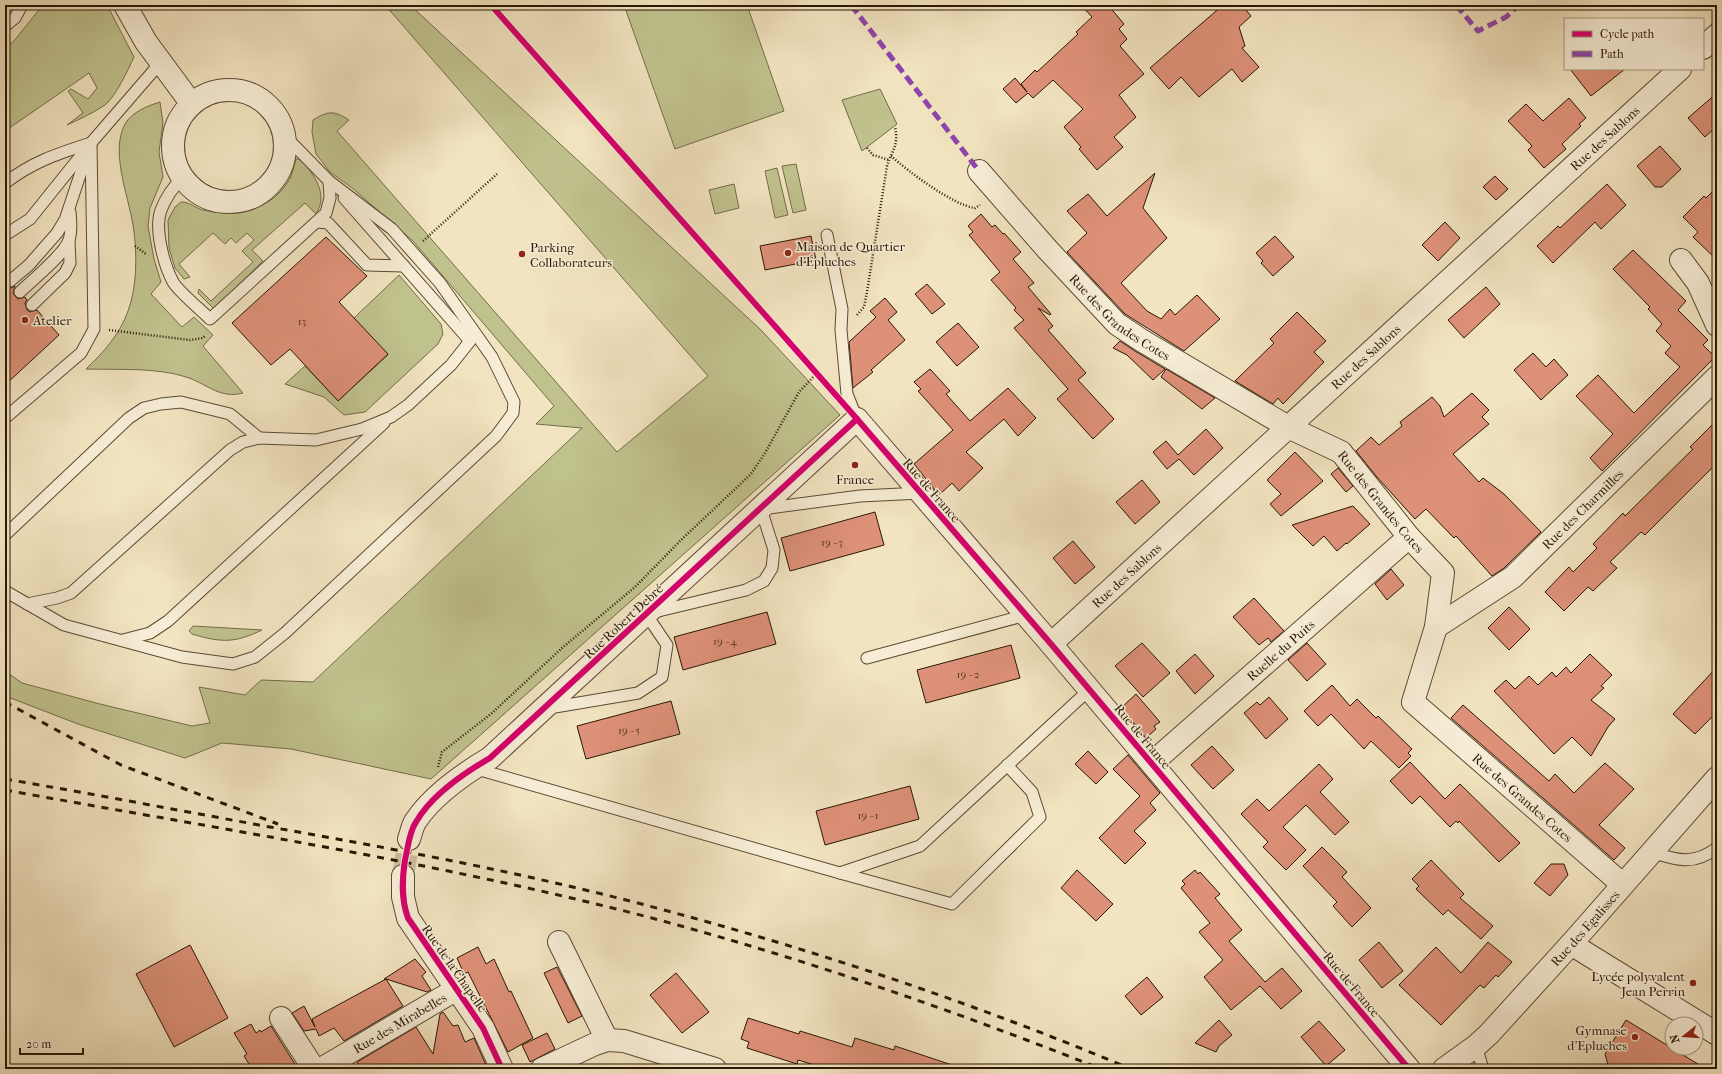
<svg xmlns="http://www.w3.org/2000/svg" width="1722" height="1074" font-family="'IM FELL French Canon',serif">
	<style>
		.green { fill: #c0c28e; stroke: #746c49 }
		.building { fill: #de9179; stroke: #291704 }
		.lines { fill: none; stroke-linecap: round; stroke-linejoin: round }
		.minor-tunnel { stroke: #cabb9a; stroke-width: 22; stroke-dasharray: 22 11; stroke-linecap: butt }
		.service-casing { stroke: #5b4a33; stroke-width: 13 }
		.minor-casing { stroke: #5b4a33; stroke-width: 24 }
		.path { stroke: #291704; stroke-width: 2.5; stroke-dasharray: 1 2; stroke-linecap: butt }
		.service { stroke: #f7edd6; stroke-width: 11 }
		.minor { stroke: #f7edd6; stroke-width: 22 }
		.rail { stroke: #291704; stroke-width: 3; stroke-dasharray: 7 7; stroke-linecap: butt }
		.quiet { stroke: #8e44ad; stroke-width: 5; stroke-dasharray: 10 5; stroke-linecap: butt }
		.cycleway-casing { stroke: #f7edd6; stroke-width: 8 }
		.cycleway { stroke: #d6006c; stroke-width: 6 }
		.poi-dot { fill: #8f2418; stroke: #f7edd6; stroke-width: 1.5 }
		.labels { text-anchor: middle; stroke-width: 3; stroke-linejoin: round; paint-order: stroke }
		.number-label { font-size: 11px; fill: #563621 }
		.street-label { font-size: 13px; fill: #291704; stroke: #f7edd6 }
		.poi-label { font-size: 13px; fill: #291704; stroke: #f7edd6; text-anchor: start }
	</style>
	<rect width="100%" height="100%" fill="#f2e4c0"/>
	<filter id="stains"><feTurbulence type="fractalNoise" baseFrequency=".005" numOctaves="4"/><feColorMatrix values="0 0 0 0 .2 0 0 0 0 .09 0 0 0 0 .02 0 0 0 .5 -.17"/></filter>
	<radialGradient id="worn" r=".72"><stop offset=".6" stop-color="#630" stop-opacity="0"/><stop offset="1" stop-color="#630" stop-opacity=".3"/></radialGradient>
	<g class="green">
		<path d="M43 5H107L134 57C128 70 116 96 105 105 93 113 80 119 67 125L83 113 68 91 71 89 88 99 97 88 89 73 5 131V48L14 41Z"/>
		<path d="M385 5H410L761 330 840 415 431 779 291 749 222 743 185 758 78 724 8 697 5 694V671L22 683 100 704 192 726 210 723 199 687 245 695 261 680 313 682 582 428 536 424 554 406 413 241 351 187 330 172 316 154 312 132 313 120C328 111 334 110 349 120L337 131 617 452 708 376Z"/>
		<polygon points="624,5 747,5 784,111 675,149"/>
		<polygon points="880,89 897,124 862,151 842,100"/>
		<path d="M160 102 163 123 159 152 163 177 150 208 148 226 154 259 161 282 151 294 182 327 194 317 213 335 203 346 243 393C221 399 208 385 189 378 157 367 119 370 86 369 104 352 120 334 128 311 137 287 137 256 134 232 131 202 109 153 125 124 132 112 147 106 160 102Z"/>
		<path d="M296 159H300C314 174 329 194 316 214L305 203 252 250 263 261 214 309 198 293 199 289 211 301 253 262 242 251 254 240 247 233 236 243 231 238 225 244 213 233 179 264 190 277 184 279 175 268 169 248 168 220 175 207 181 202C190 202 195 208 203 210 235 218 269 211 288 182 292 176 294 166 296 159Z"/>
		<polygon points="796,164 806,210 793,213 782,166"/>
		<polygon points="777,168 788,215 775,218 765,171"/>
		<polygon points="734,184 739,208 715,214 709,190"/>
		<polygon points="399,275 441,324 443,334 438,344 365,412 344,415 324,397 285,384 305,366 338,401 388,355 354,318"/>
		<path d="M193 626 262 630C235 643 222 643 192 634L189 631Z"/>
	</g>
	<g class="building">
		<polygon points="1081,5 1108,5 1124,24 1119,29 1127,39 1120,46 1144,74 1119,95 1136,117 1114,137 1123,147 1097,170 1079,149 1081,147 1064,127 1083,109 1053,80 1033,98 1028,93 1016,103 1003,89 1015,78 1027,92 1021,84 1035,70 1037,72 1078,34 1076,32 1092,17"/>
		<polygon points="1223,5 1242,5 1251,16 1239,27 1245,46 1242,48 1259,67 1242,82 1232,69 1199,97 1181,77 1169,89 1150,68"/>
		<polygon points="1570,69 1625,69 1591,96"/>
		<polygon points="1717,93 1717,126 1705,137 1688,118"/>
		<polygon points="1569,98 1586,118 1579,124 1581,126 1562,144 1566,149 1544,168 1528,150 1532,146 1508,121 1526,104 1543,121"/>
		<polygon points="1660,146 1681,169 1662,187 1655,187 1637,166"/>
		<polygon points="1155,173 1143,208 1167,238 1121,283 1147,311 1161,319 1170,309 1175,315 1197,295 1220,319 1184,351 1125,314 1067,252 1087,233 1067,211 1088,194 1107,216"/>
		<polygon points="1495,176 1508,189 1496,200 1483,187"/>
		<polygon points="1607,184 1626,205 1601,229 1595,222 1553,263 1537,246 1558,226 1560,228"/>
		<polygon points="1717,187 1717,260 1693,237 1698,232 1683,217 1704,196 1706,198"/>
		<polygon points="981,214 992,227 995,225 1003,234 1004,233 1021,252 1013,259 1034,283 1028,287 1051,314 1050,315 1038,308 1053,326 1048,330 1086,373 1078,380 1114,419 1093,439 1057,399 1068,389 1014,328 1024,320 1014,310 1016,308 991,280 1000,272 969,235 973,232 968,226"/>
		<polygon points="1445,222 1460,238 1438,261 1422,245"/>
		<polygon points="811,236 816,260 765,270 760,246"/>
		<polygon points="1275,236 1294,257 1273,276 1261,263 1263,261 1256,253"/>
		<polygon points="326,237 367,276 339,302 388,354 338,401 290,349 271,365 232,323"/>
		<polygon points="1633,250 1686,301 1678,310 1708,340 1703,345 1715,357 1602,471 1590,458 1613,434 1576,396 1598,375 1634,413 1680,367 1665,353 1671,346 1656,331 1662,324 1648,309 1650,307 1613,269"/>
		<polygon points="927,284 945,304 932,314 915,294"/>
		<polygon points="5,286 11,288 15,286 13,293 15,296 18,299 25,297 27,300 25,303 27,310 30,312 37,310 59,335 5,385"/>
		<polygon points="1486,287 1500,304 1464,338 1448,320"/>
		<polygon points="885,298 897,312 888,320 905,340 871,370 873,372 853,388 849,342 876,317 870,311"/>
		<polygon points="1297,312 1326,341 1314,352 1324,362 1283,404 1278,398 1273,404 1235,381 1274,343 1270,339"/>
		<polygon points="958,323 979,347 957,366 936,342"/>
		<polygon points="1120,341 1135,351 1165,369 1153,380 1127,355 1113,348"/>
		<polygon points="1533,353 1546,367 1554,359 1568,375 1541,400 1514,370"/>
		<polygon points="930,369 950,391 946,394 970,421 1008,388 1036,418 1018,436 1004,419 966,452 983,468 959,491 952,483 939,495 914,464 953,430 918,391 921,389 914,382"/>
		<polygon points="1166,369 1215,398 1202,409 1161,377"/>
		<polygon points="1472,393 1489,410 1482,417 1489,424 1453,454 1479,482 1483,478 1504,494 1541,532 1504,568 1492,576 1456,536 1454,538 1426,509 1415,519 1376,476 1356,451 1371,437 1379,445 1402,426 1400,422 1432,397 1440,406 1444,417"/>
		<polygon points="1717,420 1717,463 1645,535 1641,532 1610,562 1617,568 1593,591 1588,587 1564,611 1545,592 1569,567 1573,572 1597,548 1593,544 1623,513 1625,516 1693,449 1690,447"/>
		<polygon points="1206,429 1223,448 1194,475 1179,459 1167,469 1153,452 1166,441 1178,455"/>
		<polygon points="1295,452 1323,481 1281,516 1270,504 1281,494 1267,480"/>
		<polygon points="1338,468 1353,486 1346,492 1331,474"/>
		<polygon points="1142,480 1160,502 1135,524 1116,502"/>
		<polygon points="1353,506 1370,524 1347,544 1346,543 1337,551 1324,536 1313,546 1292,525"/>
		<polygon points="875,512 884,545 790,571 781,538"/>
		<polygon points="1073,541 1095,567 1075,584 1053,558"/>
		<polygon points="1391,569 1404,585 1387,600 1375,584"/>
		<polygon points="1254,598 1284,631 1271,642 1268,638 1259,645 1233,617"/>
		<polygon points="1509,607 1530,629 1509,650 1488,628"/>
		<polygon points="767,612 776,644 683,670 674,637"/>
		<polygon points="1142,643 1170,673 1143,697 1115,666"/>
		<polygon points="1307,643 1326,664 1307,681 1288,660"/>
		<polygon points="1011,645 1020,678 926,703 917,670"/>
		<polygon points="1195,654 1214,676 1195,694 1176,671"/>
		<polygon points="1590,654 1612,675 1601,686 1604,688 1591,700 1615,719 1608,727 1591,756 1572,737 1554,754 1494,691 1506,680 1515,689 1529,676 1538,685 1552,672 1556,677 1566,667 1571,673"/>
		<polygon points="1717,667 1717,712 1695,734 1673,714"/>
		<polygon points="1332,685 1350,706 1357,699 1376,718 1378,716 1412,749 1408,753 1411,756 1399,768 1371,741 1364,749 1331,714 1318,726 1304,711"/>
		<polygon points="1136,694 1160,722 1154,726 1156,729 1146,738 1121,708"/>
		<polygon points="1269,697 1288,719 1266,739 1244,713 1257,702 1260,705"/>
		<polygon points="671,701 680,734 586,759 577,726"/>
		<polygon points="1463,705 1549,781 1555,774 1574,793 1605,763 1634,789 1599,825 1625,848 1614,860 1451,718"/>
		<polygon points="1212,746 1234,770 1213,789 1191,765"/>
		<polygon points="1088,751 1108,772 1096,784 1075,764"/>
		<polygon points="1128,755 1160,793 1150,803 1156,810 1134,831 1146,843 1125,864 1099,838 1140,796 1113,769"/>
		<polygon points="1410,762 1445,799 1460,784 1520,843 1499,862 1459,821 1458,823 1456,821 1450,827 1420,796 1412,804 1390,781"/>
		<polygon points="1319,764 1333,779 1320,792 1349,822 1335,835 1306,805 1283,827 1306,850 1286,870 1263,847 1268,842 1241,814 1257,799 1269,811"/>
		<polygon points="910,786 919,819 825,845 816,811"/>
		<polygon points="1322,847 1347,872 1342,877 1371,908 1352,927 1333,906 1337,902 1303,866"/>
		<polygon points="1431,860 1464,894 1460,898 1493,926 1481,939 1448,910 1443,915 1416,889 1419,886 1412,879"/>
		<polygon points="1551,864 1564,864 1568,875 1550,896 1534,883"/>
		<polygon points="1077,870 1113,904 1096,921 1061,888"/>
		<polygon points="1195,870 1198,874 1200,872 1220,894 1215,898 1242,930 1229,941 1265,982 1282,968 1302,991 1281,1009 1260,986 1231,1010 1204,977 1223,960 1199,932 1210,923 1181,888 1185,884 1182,881"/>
		<polygon points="1379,942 1403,971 1382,988 1359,960"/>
		<polygon points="1488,942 1512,962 1498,977 1496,975 1484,988 1480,985 1441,1025 1399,985 1436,947 1461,973"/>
		<polygon points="190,945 228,1018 174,1047 136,974"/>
		<polygon points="478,947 486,964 494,959 509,992 511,991 533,1038 508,1052 468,972 464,974 457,958"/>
		<polygon points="415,959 426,972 422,976 431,990 427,992 386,979 403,1006 344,1041 334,1028 319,1036 316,1029 304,1031 292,1013 304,1006 315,1027 312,1019 386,979 384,979"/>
		<polygon points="557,967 582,1016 568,1023 544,973"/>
		<polygon points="676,973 709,1012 682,1033 650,995"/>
		<polygon points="1147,977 1163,997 1141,1015 1125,996"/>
		<polygon points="443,1012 453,1026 458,1025 465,1042 474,1038 486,1065 480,1069 362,1069 357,1062 416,1027 433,1054 440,1014"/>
		<polygon points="748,1018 799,1034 800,1031 852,1047 855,1038 894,1050 895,1046 955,1066 955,1069 827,1069 798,1060 797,1064 747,1048 749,1042 741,1039"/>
		<polygon points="1219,1020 1232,1035 1219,1046 1216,1052 1195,1043"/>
		<polygon points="1626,1020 1706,1069 1609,1069 1605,1054"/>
		<polygon points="1319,1021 1345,1050 1326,1066 1301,1037"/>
		<polygon points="251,1024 256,1033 260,1030 261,1032 271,1026 298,1069 252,1069 244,1056 247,1054 234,1033"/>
		<polygon points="547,1033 555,1049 530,1062 522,1045"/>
	</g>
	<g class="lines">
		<polyline class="minor-tunnel" points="403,876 409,839"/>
		<defs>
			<g id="service">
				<polyline points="5,26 15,18 22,5"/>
				<path d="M183 177C173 187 166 197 161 210 154 229 164 265 173 282 179 292 201 310 210 319L326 213 330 198 329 181"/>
				<path d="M5 183C34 161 57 154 91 143"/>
				<polyline points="344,198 470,341"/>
				<polyline points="317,222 328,223 367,265 404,266"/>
				<polyline points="5,235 30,219 91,143 161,62"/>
				<polyline points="827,235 842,309 841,330 847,394 857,419"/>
				<polyline points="10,281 29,265 57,233 65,220 88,151"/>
				<path d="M20 292C32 280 64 255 69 240 72 231 71 221 70 212"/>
				<polyline points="32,305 65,273 70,263 69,241"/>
				<polyline points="5,418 81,353 94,329 91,143"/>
				<polyline points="5,535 129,418 144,408 161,404 181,402 230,414 259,438"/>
				<polyline points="5,591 64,625 182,657 233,664 255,657 285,633 496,436 513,413 514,402 492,357 440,283 392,229 329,181 284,135"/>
				<polyline points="27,604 57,598 71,593 230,450 243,442 259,438 316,440 362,429 391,417 408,405 451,365 470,341 471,328"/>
				<polyline points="123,640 150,633 168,621 384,423"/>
				<polyline points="867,658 1026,615"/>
				<polyline points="549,708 638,693 662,677 667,645 646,614 746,590 764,581 772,568 774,550 761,509 860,496 921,493"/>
				<polyline points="1007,765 1032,792 1040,817 952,904 840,873 920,846 1089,690"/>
				<polyline points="473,768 840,873"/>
				<path d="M1651 852C1677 860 1693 866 1717 848"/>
				<polyline points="1476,1046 1483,1069"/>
			</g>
			<g id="minor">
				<polyline points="125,5 146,42 191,103"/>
				<polyline points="1703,48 1717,35"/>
				<circle cx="229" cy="146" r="56"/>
				<path id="s1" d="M979 171 1047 249 1117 324 1141 340 1288 427 1341 452 1409 537 1443 573 1436 627 1413 702 1622 884"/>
				<polyline points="1681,260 1698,283 1717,325"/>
				<path id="s2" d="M1436 627 1513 577 1717 377"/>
				<path id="s3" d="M1051 644 1680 69"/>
				<path id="s4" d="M1152 763 1409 537"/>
				<path d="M409 839C411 834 412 827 415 822 431 797 465 773 490 758L857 419 1051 644 1409 1069"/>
				<polyline points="403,876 403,897 408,918 483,1028 502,1069"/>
				<polyline points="559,942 607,1040"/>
				<polyline points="1571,944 1717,1034"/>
				<polyline points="281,1018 314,1069"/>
				<path id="s5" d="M321 1069 457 989"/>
				<polyline points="542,1069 595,1044 607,1040 624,1041 715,1069"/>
				<path id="s6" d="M1444 1069 1476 1046 1489 1034 1571 944 1717 778"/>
			</g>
		</defs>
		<use href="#service" class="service-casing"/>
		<use href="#minor" class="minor-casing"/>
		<g class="path">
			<polyline points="867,148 873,155 889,160"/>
			<path d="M891 156C909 172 953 205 975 208L980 205"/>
			<polyline points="423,241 497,174"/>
			<polyline points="135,246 146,254"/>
			<path d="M857 315 864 307 867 292 887 166C892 150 899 146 895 127"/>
			<polyline points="109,330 190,340 203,338 206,335"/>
			<polyline points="438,767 442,752 492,713 562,648 635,587 681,540 751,474 765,453 799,392 817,373"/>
		</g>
		<use href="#service" class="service"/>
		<use href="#minor" class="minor"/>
		<g class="rail">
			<polyline points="5,702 121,765 278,824"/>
			<path d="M5 779C93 794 182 811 270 827 389 848 508 870 626 900 797 944 967 1000 1131 1069"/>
			<path d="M5 790C220 829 436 862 648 917 802 958 953 1010 1101 1069"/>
		</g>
		<g class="quiet">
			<polyline points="851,5 979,171"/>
			<polyline points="1456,5 1478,31 1506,17 1519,5"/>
		</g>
		<defs>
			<g id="cycleway">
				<polyline points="491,5 857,419 1051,644 1409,1069"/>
				<path d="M502 1069 483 1028 408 918C401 899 402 880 405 860 408 848 409 832 416 822 431 796 464 773 490 758L857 419"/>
			</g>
		</defs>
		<use href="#cycleway" class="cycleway-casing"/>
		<use href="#cycleway" class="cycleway"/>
	</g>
	<g class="poi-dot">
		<circle cx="788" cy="253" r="4"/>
		<circle cx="522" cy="254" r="4"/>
		<circle cx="25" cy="320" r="4"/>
		<circle cx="855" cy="465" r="4"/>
		<circle cx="1693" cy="983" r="4"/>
		<circle cx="1635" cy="1037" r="4"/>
	</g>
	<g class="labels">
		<g class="number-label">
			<text x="302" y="325">13</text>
			<text x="832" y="546">19 - 3</text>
			<text x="725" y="645">19 - 4</text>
			<text x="968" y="678">19 - 2</text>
			<text x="629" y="734">19 - 5</text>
			<text x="868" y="819">19 - 1</text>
		</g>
		<g class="street-label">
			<text dy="5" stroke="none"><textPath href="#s3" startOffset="750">Rue des Sablons</textPath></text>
			<text dy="5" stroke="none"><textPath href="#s1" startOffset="204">Rue des Grandes Cotes</textPath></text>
			<text dy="5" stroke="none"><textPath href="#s3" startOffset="426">Rue des Sablons</textPath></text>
			<text transform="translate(932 490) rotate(49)" y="5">Rue de France</text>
			<text dy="5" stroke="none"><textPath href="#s1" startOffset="528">Rue des Grandes Cotes</textPath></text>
			<text dy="5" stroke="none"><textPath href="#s2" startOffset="189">Rue des Charmilles</textPath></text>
			<text dy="5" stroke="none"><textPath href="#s3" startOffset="102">Rue des Sablons</textPath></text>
			<text transform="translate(623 621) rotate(-43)" y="5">Rue Robert Debré</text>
			<text dy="5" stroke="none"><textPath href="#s4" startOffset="171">Ruelle du Puits</textPath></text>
			<text transform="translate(1143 736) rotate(50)" y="5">Rue de France</text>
			<text dy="5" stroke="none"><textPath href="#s1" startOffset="901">Rue des Grandes Cotes</textPath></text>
			<text dy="5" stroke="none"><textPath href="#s6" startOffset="200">Rue des Egalisses</textPath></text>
			<text transform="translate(455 968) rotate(55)" y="5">Rue de la Chapelle</text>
			<text transform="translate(1352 984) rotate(50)" y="5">Rue de France</text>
			<text dy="5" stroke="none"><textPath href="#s5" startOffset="91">Rue des Mirabelles</textPath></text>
		</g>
		<g class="poi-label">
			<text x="796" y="251">Maison de Quartier<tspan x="796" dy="15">d'Épluches</tspan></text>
			<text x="530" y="252">Parking<tspan x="530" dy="15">Collaborateurs</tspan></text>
			<text x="33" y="325">Atelier</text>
			<text x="855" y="484" text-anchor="middle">France</text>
			<text x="1685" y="981" text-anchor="end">Lycée polyvalent<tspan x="1685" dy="15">Jean Perrin</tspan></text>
			<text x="1627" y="1035" text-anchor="end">Gymnase<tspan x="1627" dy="15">d’Epluches</tspan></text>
		</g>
	</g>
	<rect width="1722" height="1074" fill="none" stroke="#f2e4c0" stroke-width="20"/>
	<rect x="6" y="6" width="1710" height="1062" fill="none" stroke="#291704" stroke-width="2"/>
	<rect x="10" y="10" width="1702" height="1054" fill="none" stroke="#291704"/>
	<rect x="1564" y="18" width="140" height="52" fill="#f7edd6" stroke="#a59782"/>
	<rect x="1572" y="31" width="20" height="6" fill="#d6006c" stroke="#a59782"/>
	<text x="1600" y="38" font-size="12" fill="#291704">Cycle path</text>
	<rect x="1572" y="51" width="20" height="6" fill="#8e44ad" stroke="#a59782"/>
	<text x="1600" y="58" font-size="12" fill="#291704">Path</text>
	<g transform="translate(1684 1036) rotate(253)"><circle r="19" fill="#f7edd6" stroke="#a59782"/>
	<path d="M0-3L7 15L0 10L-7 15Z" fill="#8f2418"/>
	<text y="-6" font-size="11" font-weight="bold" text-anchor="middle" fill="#291704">N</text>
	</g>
	<path d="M20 1048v6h63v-6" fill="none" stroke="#291704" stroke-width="2"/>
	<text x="26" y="1048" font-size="12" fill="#291704" stroke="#f7edd6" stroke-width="3" paint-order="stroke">20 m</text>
	<rect width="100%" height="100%" filter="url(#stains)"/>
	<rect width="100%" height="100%" fill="url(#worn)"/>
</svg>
